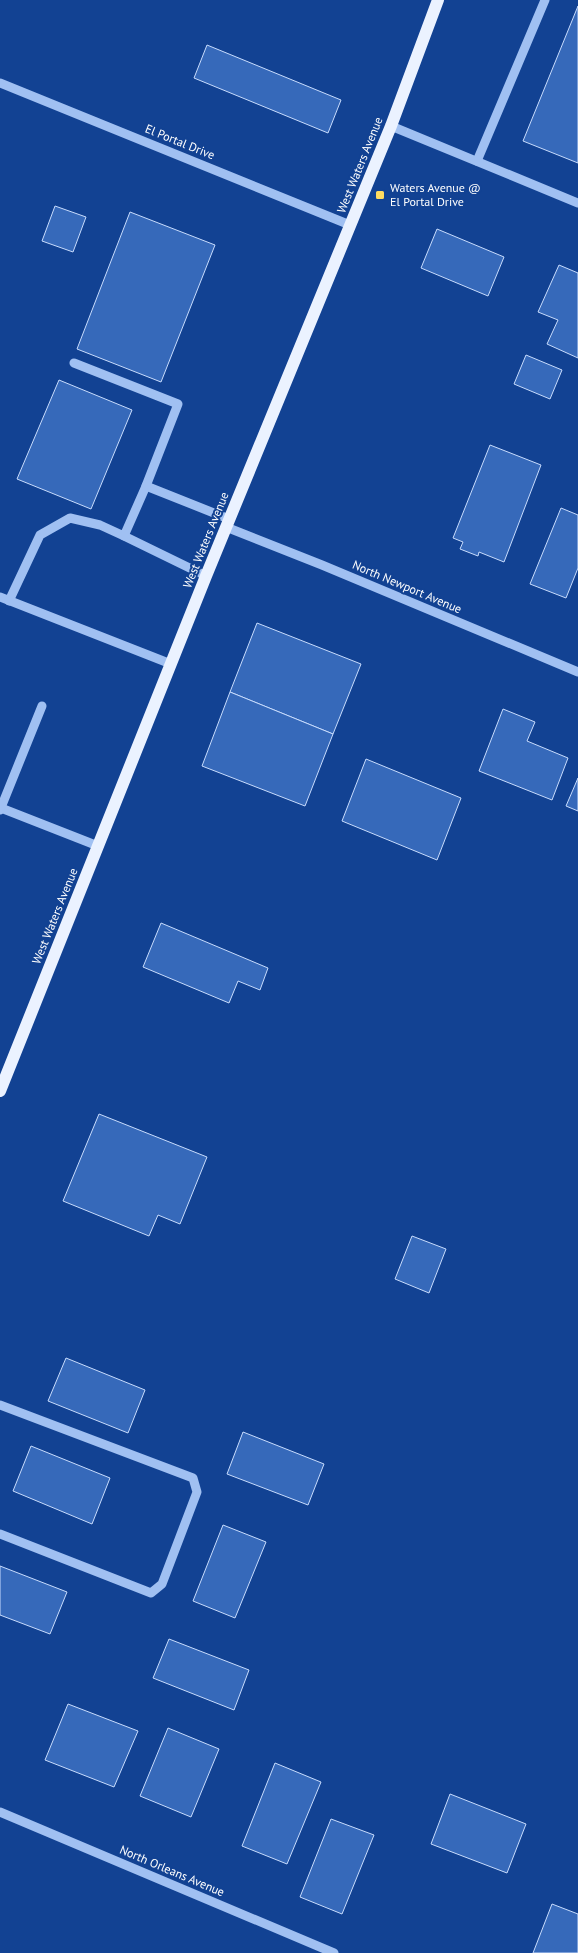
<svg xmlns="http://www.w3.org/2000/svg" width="578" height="1953" font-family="'PT Sans',sans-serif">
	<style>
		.building { fill: #3669ba; stroke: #c8dcfd }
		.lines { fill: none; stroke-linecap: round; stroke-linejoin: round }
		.minor { stroke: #a0c0f2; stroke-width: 9 }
		.major { stroke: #ebf2ff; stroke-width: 12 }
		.poi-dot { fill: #ffdc61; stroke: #124293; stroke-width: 2 }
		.labels { text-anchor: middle; stroke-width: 4; stroke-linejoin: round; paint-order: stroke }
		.street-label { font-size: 12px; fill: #fff; stroke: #124293 }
		.poi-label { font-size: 12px; fill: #fff; stroke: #124293; text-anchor: start }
	</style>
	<rect width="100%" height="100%" fill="#124293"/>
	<g class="building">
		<polygon points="578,6 578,163 523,141"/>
		<polygon points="207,45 341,100 328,133 194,78"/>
		<polygon points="55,206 86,217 73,252 42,241"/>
		<polygon points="130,212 215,245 161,382 77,349"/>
		<polygon points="437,229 504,257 488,296 421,268"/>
		<polygon points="559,265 578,273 578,358 547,344 558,320 538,312"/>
		<polygon points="526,355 562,370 550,399 514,384"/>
		<polygon points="59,380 132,410 91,509 17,479"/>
		<polygon points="490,445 541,465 504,562 479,552 478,556 460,549 463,542 453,538"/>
		<polygon points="561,508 578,515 578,568 566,598 530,584"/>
		<polygon points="257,623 361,664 333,734 230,692"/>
		<polygon points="230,692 333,734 305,806 202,766"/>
		<polygon points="503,709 535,722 527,741 568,758 552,800 479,771"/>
		<polygon points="366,759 461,798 437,860 342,821"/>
		<polygon points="578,778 578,811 566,806"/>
		<polygon points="161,923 268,968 260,990 238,981 229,1003 143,967"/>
		<polygon points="99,1114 207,1157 180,1224 158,1215 149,1236 63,1201"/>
		<polygon points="412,1236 446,1249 429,1293 395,1279"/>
		<polygon points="66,1358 145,1390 128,1433 48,1401"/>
		<polygon points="243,1432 324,1464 308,1505 227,1474"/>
		<polygon points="31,1446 110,1478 92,1524 13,1491"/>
		<polygon points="223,1525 266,1542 235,1618 193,1601"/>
		<polygon points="0,1566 67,1592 50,1634 0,1615"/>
		<polygon points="169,1639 249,1670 234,1710 153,1678"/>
		<polygon points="68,1704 138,1731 114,1787 45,1760"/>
		<polygon points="168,1728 219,1749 191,1817 140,1796"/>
		<polygon points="275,1763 321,1782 287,1864 242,1846"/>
		<polygon points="450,1794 526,1824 507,1873 431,1844"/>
		<polygon points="331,1819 374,1835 342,1914 300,1897"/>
		<polygon points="552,1904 578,1914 578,1953 533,1953"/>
	</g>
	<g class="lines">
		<g class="minor">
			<polyline points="0,83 350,225"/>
			<polyline points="391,126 578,203"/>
			<polyline points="477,161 545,0"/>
			<polyline points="146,486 229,519"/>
			<polyline points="226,527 322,565 578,672"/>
			<polyline points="124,536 206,576"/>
			<polyline points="0,597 171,664"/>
			<polyline points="9,601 40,535 70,518 100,525 124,536 146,486 178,404 74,363"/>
			<polyline points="1,808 98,846"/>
			<polyline points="0,810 42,706"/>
			<polyline points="0,1405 193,1478 197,1492 162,1584 151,1593 0,1534"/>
			<polyline points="0,1812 334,1953"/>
		</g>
		<polyline class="major" points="0,1091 206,576 391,126 438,0"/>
	</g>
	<rect class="poi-dot" x="375" y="190" width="10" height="10" rx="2.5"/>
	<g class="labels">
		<g class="street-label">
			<text transform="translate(180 142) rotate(22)" y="4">El Portal Drive</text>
			<text transform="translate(360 165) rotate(-68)" y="4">West Waters Avenue</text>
			<text transform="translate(206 540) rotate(-68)" y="4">West Waters Avenue</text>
			<text transform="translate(407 587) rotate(23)" y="4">North Newport Avenue</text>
			<text transform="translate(55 916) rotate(-68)" y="4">West Waters Avenue</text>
			<text transform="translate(172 1871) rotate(23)" y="4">North Orleans Avenue</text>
		</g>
		<g class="poi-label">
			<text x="390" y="192">Waters Avenue @<tspan x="390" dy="14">El Portal Drive</tspan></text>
		</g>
	</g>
</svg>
